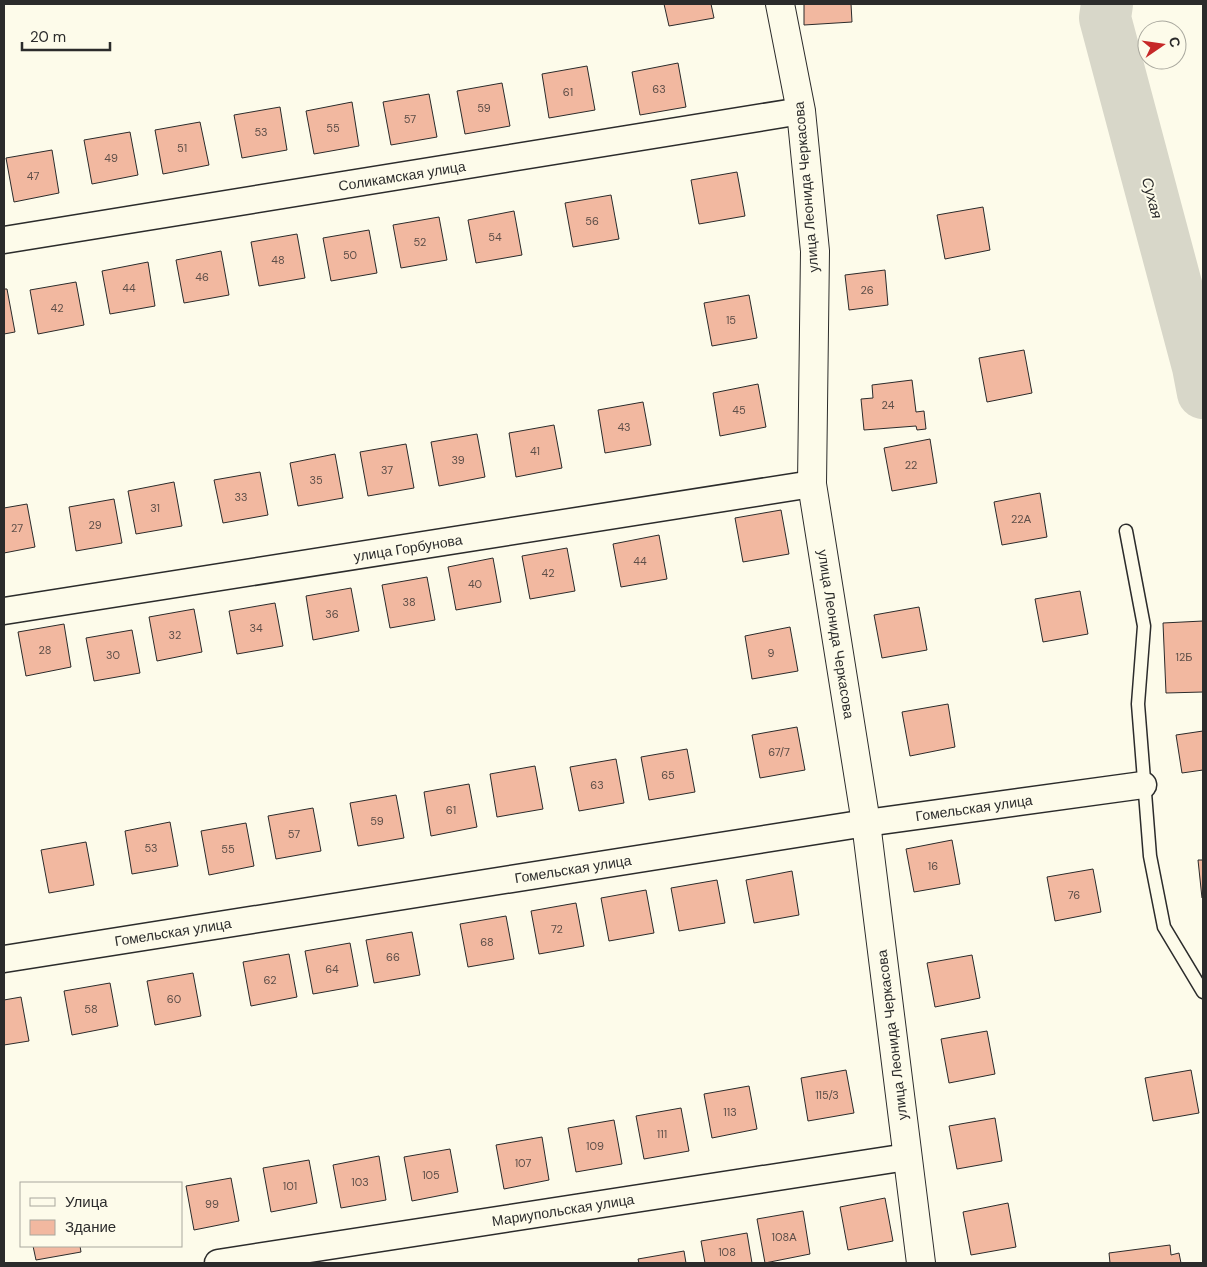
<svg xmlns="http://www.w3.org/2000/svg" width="1207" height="1267" font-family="'DM Sans',sans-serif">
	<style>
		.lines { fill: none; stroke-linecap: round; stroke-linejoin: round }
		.river { stroke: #d8d7c9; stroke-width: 52 }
		.building { fill: #f2b8a0; stroke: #2b2b2b }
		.lane-casing { stroke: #2b2b2b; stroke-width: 15 }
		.street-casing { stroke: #2b2b2b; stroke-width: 29 }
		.secondary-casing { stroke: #2b2b2b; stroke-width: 30 }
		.lane { stroke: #fdfbea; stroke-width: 12 }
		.street { stroke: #fdfbea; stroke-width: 26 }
		.secondary { stroke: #fdfbea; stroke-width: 28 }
		.labels { text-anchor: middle; stroke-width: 4; stroke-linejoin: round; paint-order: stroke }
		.number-label { font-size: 11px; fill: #5d4e48 }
		.street-label { font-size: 14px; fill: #2b2b2b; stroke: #fdfbea }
		.water-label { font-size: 15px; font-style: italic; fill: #2b2b2b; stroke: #fdfbea }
	</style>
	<rect width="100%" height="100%" fill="#fdfbea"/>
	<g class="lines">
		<polyline class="river" points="1107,4 1105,18 1198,367 1203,393"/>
	</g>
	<g class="building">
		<polygon points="664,4 711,4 714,18 669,26"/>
		<polygon points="804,4 851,4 852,22 804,25"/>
		<polygon points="678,63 686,107 640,115 632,72"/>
		<polygon points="587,66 595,110 549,118 542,74"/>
		<polygon points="502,83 510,126 465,134 457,91"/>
		<polygon points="429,94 437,137 391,145 383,102"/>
		<polygon points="352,102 359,146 314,154 306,111"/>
		<polygon points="280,107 287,150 242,158 234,115"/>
		<polygon points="200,122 209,165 163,174 155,130"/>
		<polygon points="130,132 138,175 92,184 84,140"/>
		<polygon points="52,150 59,193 14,202 6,158"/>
		<polygon points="737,172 745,216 699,224 691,180"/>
		<polygon points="611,195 619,239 573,247 565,203"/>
		<polygon points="983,207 990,250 945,259 937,215"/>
		<polygon points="514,211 522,255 476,263 468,220"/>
		<polygon points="439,217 447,260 401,268 393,225"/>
		<polygon points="369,230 377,273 331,281 323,238"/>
		<polygon points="297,234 305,278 259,286 251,242"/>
		<polygon points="221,251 229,295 184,303 176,260"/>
		<polygon points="148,262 155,306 110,314 102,271"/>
		<polygon points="885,270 888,305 849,310 845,275"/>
		<polygon points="76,282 84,325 38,334 30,290"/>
		<polygon points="4,289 7,289 15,332 4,334"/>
		<polygon points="749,295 757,338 712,346 704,303"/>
		<polygon points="1024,350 1032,393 987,402 979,358"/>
		<polygon points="912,380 916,412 924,411 926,429 917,430 916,426 864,430 861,399 873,398 872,385"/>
		<polygon points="758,384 766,427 720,436 713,393"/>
		<polygon points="643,402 651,445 605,453 598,410"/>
		<polygon points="554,425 562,468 516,477 509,433"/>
		<polygon points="477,434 485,477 439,486 431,442"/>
		<polygon points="930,439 937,483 892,491 884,448"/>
		<polygon points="406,444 414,488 368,496 360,452"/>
		<polygon points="335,454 343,498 298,506 290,463"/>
		<polygon points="260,472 268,515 223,523 214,480"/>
		<polygon points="174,482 182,526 136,534 128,491"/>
		<polygon points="1040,493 1047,537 1002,545 994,502"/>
		<polygon points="114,499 122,543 76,551 69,507"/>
		<polygon points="27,504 35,547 4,553 4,508"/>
		<polygon points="781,510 789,554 743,562 735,518"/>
		<polygon points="659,535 667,579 621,587 613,544"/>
		<polygon points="567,548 575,591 530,599 522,556"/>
		<polygon points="493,558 501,602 456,610 448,567"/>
		<polygon points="427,577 435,620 390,628 382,585"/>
		<polygon points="351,588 359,631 313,640 306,596"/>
		<polygon points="1080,591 1088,634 1043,642 1035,599"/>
		<polygon points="275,603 283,646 237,654 229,611"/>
		<polygon points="919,607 927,650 882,658 874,615"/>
		<polygon points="194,609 202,652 157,661 149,617"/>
		<polygon points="1203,621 1203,692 1166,693 1163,623"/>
		<polygon points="64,624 71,667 26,676 18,632"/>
		<polygon points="790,627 798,671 752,679 745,636"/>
		<polygon points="132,630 140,673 94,681 86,638"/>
		<polygon points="948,704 955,747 910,756 902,712"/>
		<polygon points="797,727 805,770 760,778 752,735"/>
		<polygon points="1203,731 1203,770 1182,773 1176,735"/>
		<polygon points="687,749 695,792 649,800 641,757"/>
		<polygon points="616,759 624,803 579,811 570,767"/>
		<polygon points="535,766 543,809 497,817 490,774"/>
		<polygon points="469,784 477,827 431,836 424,792"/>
		<polygon points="396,795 404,838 358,846 350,803"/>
		<polygon points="313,808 321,851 276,859 268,816"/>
		<polygon points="170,822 178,866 132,874 125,831"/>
		<polygon points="246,823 254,866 209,875 201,831"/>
		<polygon points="952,840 960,884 914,892 906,849"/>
		<polygon points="86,842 94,885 49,893 41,850"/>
		<polygon points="1198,860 1203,860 1203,898 1202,898"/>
		<polygon points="1093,869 1101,912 1055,921 1047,877"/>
		<polygon points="792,871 799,915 754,923 746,880"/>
		<polygon points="717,880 725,923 679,931 671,888"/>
		<polygon points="646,890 654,933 609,941 601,898"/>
		<polygon points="576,903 584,946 539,954 531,911"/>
		<polygon points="506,916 514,959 468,967 460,924"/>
		<polygon points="412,932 420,975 374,983 366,940"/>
		<polygon points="350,943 358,986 313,994 305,951"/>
		<polygon points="289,954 297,997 251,1006 243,962"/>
		<polygon points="972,955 980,998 935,1007 927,963"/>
		<polygon points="193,973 201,1016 155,1025 147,981"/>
		<polygon points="110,983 118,1026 72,1035 64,991"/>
		<polygon points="21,997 29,1041 4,1045 4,1000"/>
		<polygon points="987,1031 995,1074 949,1083 941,1039"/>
		<polygon points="846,1070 854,1113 808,1121 801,1078"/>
		<polygon points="1191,1070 1199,1113 1153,1121 1145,1078"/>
		<polygon points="749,1086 757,1129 712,1138 704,1094"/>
		<polygon points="681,1108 689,1151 644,1159 636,1116"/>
		<polygon points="995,1118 1002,1161 957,1169 949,1126"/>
		<polygon points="614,1120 622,1164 576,1172 568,1128"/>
		<polygon points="542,1137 549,1180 504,1189 496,1145"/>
		<polygon points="450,1149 458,1192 412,1201 404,1157"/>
		<polygon points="379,1156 386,1200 341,1208 333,1165"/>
		<polygon points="309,1160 317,1203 271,1212 263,1168"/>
		<polygon points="231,1178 239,1221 194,1230 186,1186"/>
		<polygon points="885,1198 893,1241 848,1250 840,1207"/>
		<polygon points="1008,1203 1016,1247 971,1255 963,1212"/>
		<polygon points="803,1211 810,1254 765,1263 757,1219"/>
		<polygon points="747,1233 752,1263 705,1263 701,1241"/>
		<polygon points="1170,1245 1171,1255 1179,1253 1181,1263 1110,1263 1109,1253"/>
		<polygon points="33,1246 80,1246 81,1252 36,1260"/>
		<polygon points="684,1251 686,1263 639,1263 638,1259"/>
	</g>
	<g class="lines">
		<defs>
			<polyline id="lane" points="1126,531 1144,626 1138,704 1150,856 1164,927 1203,992"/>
			<g id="street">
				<polyline points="4,240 801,111"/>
				<polyline points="4,611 812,484"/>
				<polyline points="4,959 866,823 1143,785"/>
				<polyline points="218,1263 907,1157"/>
			</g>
			<polyline id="secondary" points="780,4 801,111 815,251 812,484 866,823 921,1263"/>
		</defs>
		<use href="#lane" class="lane-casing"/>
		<use href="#street" class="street-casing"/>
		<use href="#secondary" class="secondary-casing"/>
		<use href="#lane" class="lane"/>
		<use href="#street" class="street"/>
		<use href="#secondary" class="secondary"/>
	</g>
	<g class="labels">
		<g class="number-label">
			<text x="659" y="93">63</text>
			<text x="568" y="96">61</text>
			<text x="484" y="112">59</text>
			<text x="410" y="123">57</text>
			<text x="333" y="132">55</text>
			<text x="261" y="136">53</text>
			<text x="182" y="152">51</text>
			<text x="111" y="162">49</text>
			<text x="33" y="180">47</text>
			<text x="592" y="225">56</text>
			<text x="495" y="241">54</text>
			<text x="420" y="246">52</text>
			<text x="350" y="259">50</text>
			<text x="278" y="264">48</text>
			<text x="202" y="281">46</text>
			<text x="129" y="292">44</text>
			<text x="867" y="294">26</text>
			<text x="57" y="312">42</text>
			<text x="731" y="324">15</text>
			<text x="888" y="409">24</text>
			<text x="739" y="414">45</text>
			<text x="624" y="431">43</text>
			<text x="535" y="455">41</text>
			<text x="458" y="464">39</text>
			<text x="911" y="469">22</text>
			<text x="387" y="474">37</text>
			<text x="316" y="484">35</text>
			<text x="241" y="501">33</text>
			<text x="155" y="512">31</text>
			<text x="1021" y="523">22А</text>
			<text x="95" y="529">29</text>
			<text x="17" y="532">27</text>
			<text x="640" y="565">44</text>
			<text x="548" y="577">42</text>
			<text x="475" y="588">40</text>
			<text x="409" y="606">38</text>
			<text x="332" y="618">36</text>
			<text x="256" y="632">34</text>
			<text x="175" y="639">32</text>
			<text x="45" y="654">28</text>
			<text x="771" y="657">9</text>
			<text x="113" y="659">30</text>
			<text x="1184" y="661">12Б</text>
			<text x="779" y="756">67/7</text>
			<text x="668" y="779">65</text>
			<text x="597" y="789">63</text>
			<text x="451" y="814">61</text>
			<text x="377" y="825">59</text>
			<text x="294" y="838">57</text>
			<text x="151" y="852">53</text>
			<text x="228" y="853">55</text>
			<text x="933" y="870">16</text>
			<text x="1074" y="899">76</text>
			<text x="557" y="933">72</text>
			<text x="487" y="946">68</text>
			<text x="393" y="961">66</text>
			<text x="332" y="973">64</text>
			<text x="270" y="984">62</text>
			<text x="174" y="1003">60</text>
			<text x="91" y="1013">58</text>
			<text x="827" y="1099">115/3</text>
			<text x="730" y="1116">113</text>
			<text x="662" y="1138">111</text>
			<text x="595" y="1150">109</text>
			<text x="523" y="1167">107</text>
			<text x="431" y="1179">105</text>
			<text x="360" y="1186">103</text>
			<text x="290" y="1190">101</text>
			<text x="212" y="1208">99</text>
			<text x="784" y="1241">108А</text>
			<text x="727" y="1256">108</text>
		</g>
		<g class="street-label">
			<text transform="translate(402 176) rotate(-9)" y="5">Соликамская улица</text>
			<text transform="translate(806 187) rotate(-95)" y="5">улица Леонида Черкасова</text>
			<text transform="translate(408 548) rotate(-9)" y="5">улица Горбунова</text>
			<text transform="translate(836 634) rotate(81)" y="5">улица Леонида Черкасова</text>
			<text transform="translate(974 808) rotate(-8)" y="5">Гомельская улица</text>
			<text transform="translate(573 869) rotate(-9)" y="5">Гомельская улица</text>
			<text transform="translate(173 932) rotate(-9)" y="5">Гомельская улица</text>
			<text transform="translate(892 1035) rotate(-97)" y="5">улица Леонида Черкасова</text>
			<text transform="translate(563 1210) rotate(-9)" y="5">Мариупольская улица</text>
		</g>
		<g class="water-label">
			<text transform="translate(1152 198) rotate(75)" y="5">Сухая</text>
		</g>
	</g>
	<rect width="1207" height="1267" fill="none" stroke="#2b2b2b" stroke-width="10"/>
	<rect x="20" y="1182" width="162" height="65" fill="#fdfbea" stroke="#a9a89e"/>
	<rect x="30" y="1198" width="25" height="8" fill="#fdfbea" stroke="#a9a89e"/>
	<text x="65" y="1207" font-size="15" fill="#2b2b2b">Улица</text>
	<rect x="30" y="1220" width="25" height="15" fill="#f2b8a0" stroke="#a9a89e"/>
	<text x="65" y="1232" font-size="15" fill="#2b2b2b">Здание</text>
	<g transform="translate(1162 45) rotate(77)"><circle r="24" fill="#fdfbea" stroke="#a9a89e"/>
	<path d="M0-4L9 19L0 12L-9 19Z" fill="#c62828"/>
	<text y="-8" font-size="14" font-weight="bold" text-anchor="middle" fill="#2b2b2b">С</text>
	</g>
	<path d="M22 42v8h88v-8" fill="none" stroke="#2b2b2b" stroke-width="2.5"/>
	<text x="30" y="42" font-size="15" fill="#2b2b2b" stroke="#fdfbea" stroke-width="4" paint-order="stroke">20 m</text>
</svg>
